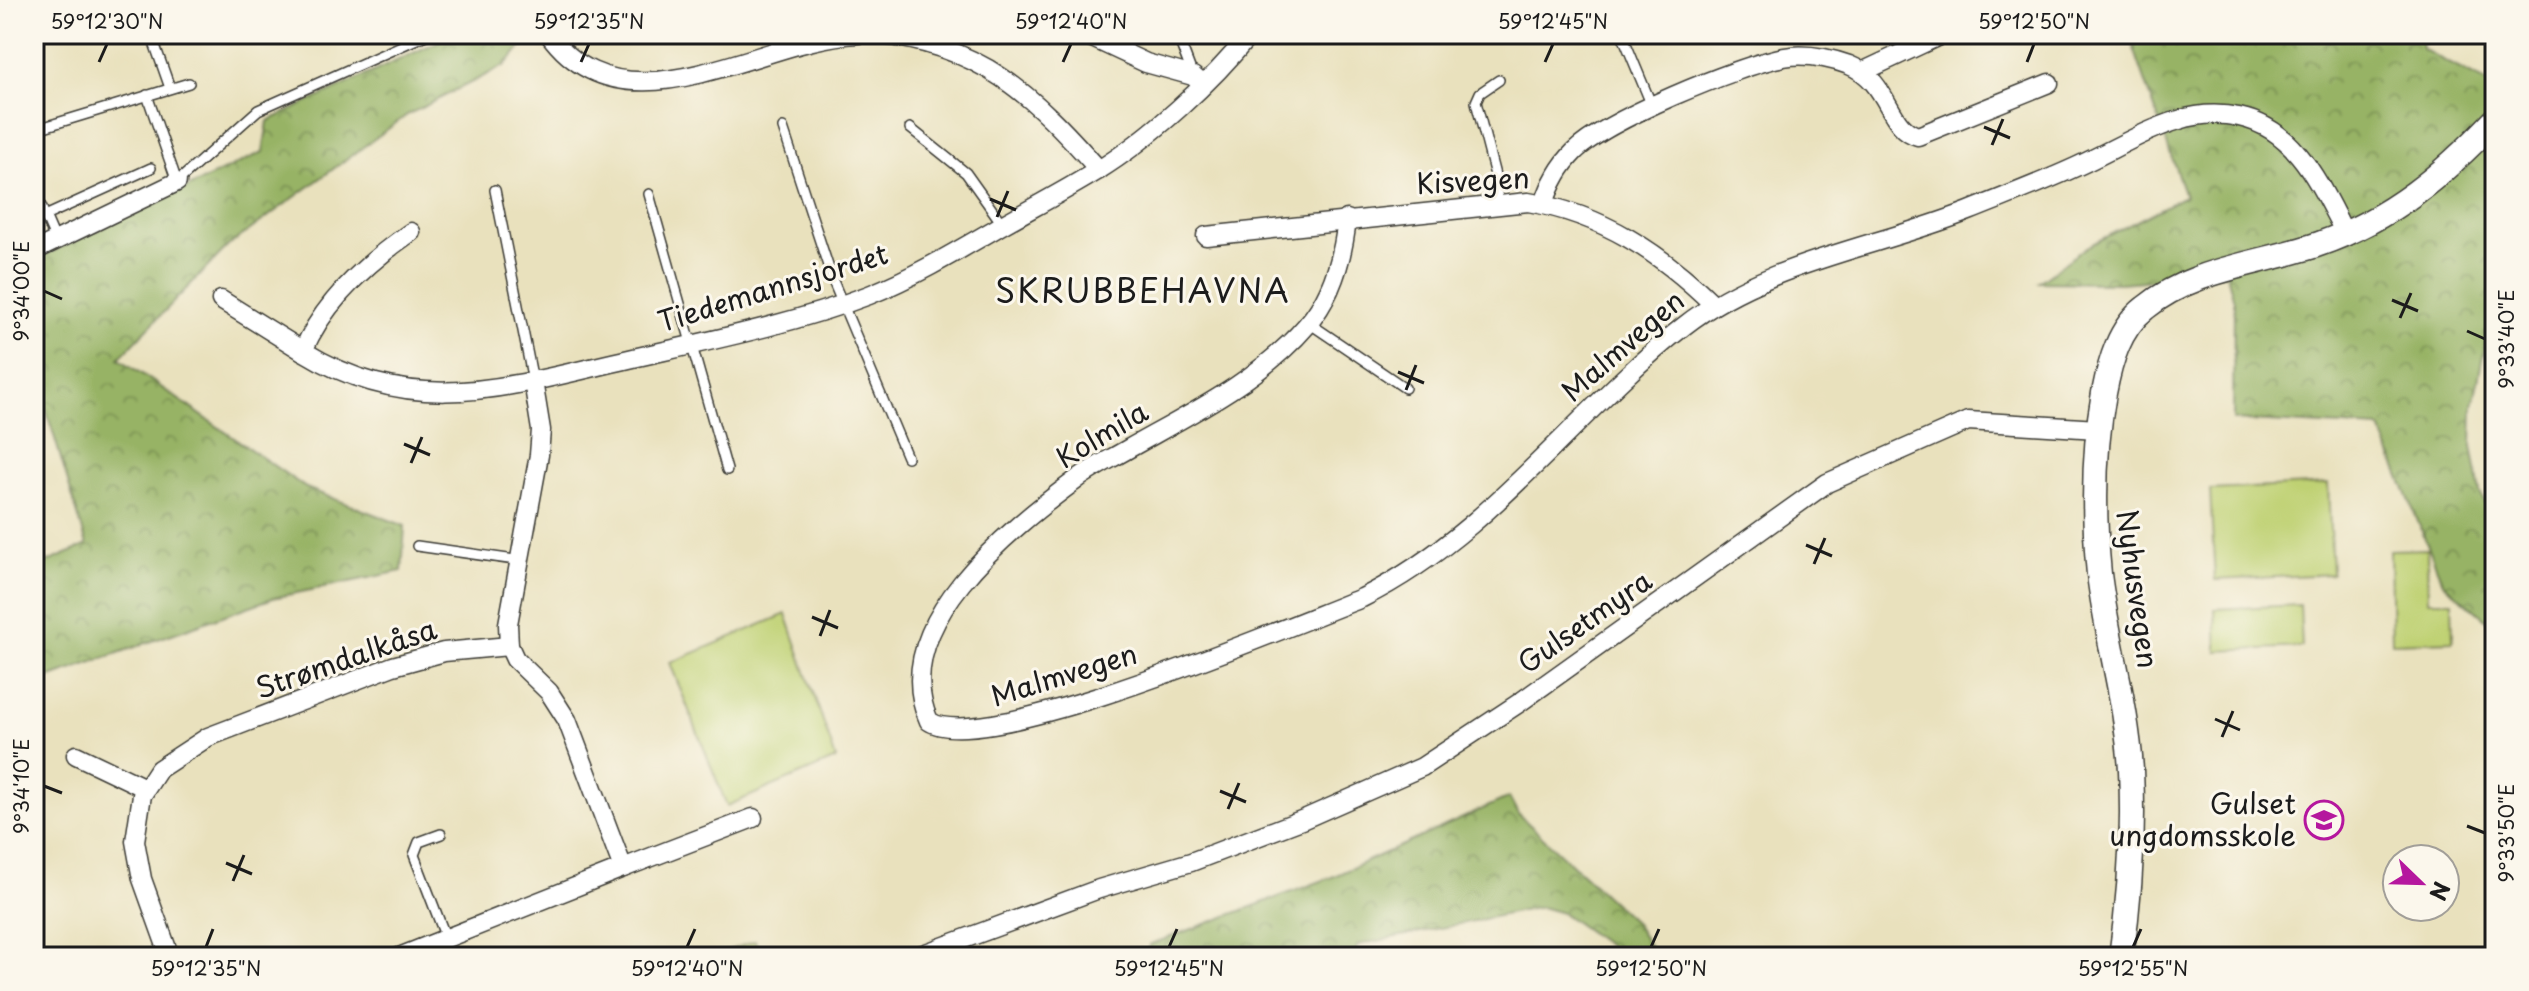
<svg xmlns="http://www.w3.org/2000/svg" width="2529" height="991" font-family="'Playpen Sans',sans-serif">
	<style>
		.forest { fill: url(#forest-crowns); stroke: #5a6840; stroke-width: 2 }
		.park { fill: url(#park-crowns); stroke: #6e7648; stroke-width: 2 }
		.garden { fill: #bfd173; stroke: #6e7648; stroke-width: 2 }
		.lines { fill: none; stroke-linecap: round; stroke-linejoin: round }
		.service-casing { stroke: #3b3a34; stroke-width: 12 }
		.minor-casing { stroke: #3b3a34; stroke-width: 21 }
		.tertiary-casing { stroke: #3b3a34; stroke-width: 27 }
		.service { stroke: #fff; stroke-width: 9 }
		.minor { stroke: #fff; stroke-width: 18 }
		.tertiary { stroke: #fff; stroke-width: 24 }
		.ticks { fill: none; stroke: #1c1c1c; stroke-width: 3 }
		.labels { text-anchor: middle; stroke-width: 6; stroke-linejoin: round; paint-order: stroke }
		.street-label { font-size: 28px; fill: #1c1c1c; stroke: #fbf7ec }
		.poi-label { font-size: 28px; fill: #1c1c1c; stroke: #fbf7ec; text-anchor: end }
		.quarter-label { font-size: 32px; letter-spacing: 2px; fill: #1c1c1c; stroke: #fbf7ec }
		.neatline { fill: none; stroke: #1c1c1c; stroke-width: 3 }
		.ticks-label { font-size: 20px; text-anchor: middle; fill: #1c1c1c }
	</style>
	<defs>
		<pattern id="forest-crowns" width="20" height="18" patternUnits="userSpaceOnUse" patternTransform="scale(2)"><rect width="20" height="18" fill="#97b365"/><path d="M2 6a3 3 0 1 1 6 0M12 15a3 3 0 1 1 6 0" fill="none" stroke="#7a9152"/></pattern>
		<pattern id="park-crowns" width="20" height="18" patternUnits="userSpaceOnUse" patternTransform="scale(2)"><rect width="20" height="18" fill="#bfd173"/><path d="M2 6a3 3 0 1 1 6 0M12 15a3 3 0 1 1 6 0" fill="none" stroke="#a4b363"/></pattern>
	</defs>
	<rect width="100%" height="100%" fill="#fbf7ec"/>
	<filter id="ink" filterUnits="userSpaceOnUse"><feTurbulence type="fractalNoise" baseFrequency=".0125" numOctaves="2"/><feDisplacementMap in="SourceGraphic" scale="16" xChannelSelector="R" yChannelSelector="G"/><feConvolveMatrix kernelMatrix="1 2 1 2 8 2 1 2 1" color-interpolation-filters="sRGB"/></filter>
	<filter id="wash" filterUnits="userSpaceOnUse"><feTurbulence type="fractalNoise" baseFrequency=".006" numOctaves="4" result="noise"/><feDisplacementMap in="SourceGraphic" scale="32" xChannelSelector="R" yChannelSelector="G"/><feGaussianBlur stdDeviation="1.8" result="paint"/><feColorMatrix in="noise" values="0 0 0 0 0 0 0 0 0 0 0 0 0 0 0 0 0 1.4 0 .05"/><feComposite in="paint" operator="in"/></filter>
	<g filter="url(#wash)">
		<rect width="100%" height="100%" fill="#e9e1bd"/>
		<g class="forest">
			<polygon points="454,34 534,34 504,66 407,115 228,246 119,358 306,488 405,526 402,571 273,598 34,683 34,568 87,545 34,369 34,260 263,152 268,121"/>
			<polygon points="2129,34 2420,34 2422,49 2495,87 2495,295 2473,406 2472,446 2480,493 2495,525 2495,627 2443,583 2380,428 2233,420 2234,301 2227,274 2120,283 2039,282 2086,247 2185,196"/>
			<polygon points="1509,797 1518,814 1634,922 1656,957 1624,957 1562,913 1541,907 1358,945 1353,957 1149,957 1149,945 1332,877"/>
		</g>
		<polygon class="park" points="755,941 762,957 711,957"/>
		<g class="garden">
			<polygon points="2328,484 2332,574 2215,580 2210,490"/>
			<polygon points="2427,549 2428,601 2452,601 2453,641 2392,643 2390,550"/>
			<polygon points="2300,605 2302,647 2217,651 2215,609"/>
			<polygon points="786,614 836,759 727,806 670,663"/>
		</g>
	</g>
	<g filter="url(#ink)">
		<g class="lines">
			<defs>
				<g id="service">
					<polyline points="151,34 170,88"/>
					<polyline points="1177,34 1193,76"/>
					<polyline points="1622,34 1652,106"/>
					<polyline points="147,95 177,182 258,110 428,34"/>
					<polyline points="783,128 833,281 907,457"/>
					<polyline points="910,128 966,173 1003,225"/>
					<polyline points="34,130 189,83"/>
					<polyline points="34,190 56,241"/>
					<polyline points="495,190 533,381"/>
					<polyline points="649,194 727,470"/>
					<polyline points="1498,203 1496,179 1476,102 1480,93 1499,80"/>
					<polyline points="34,221 151,168"/>
					<polyline points="1309,323 1405,388"/>
					<polyline points="417,546 522,561"/>
					<polyline points="441,834 419,842 414,855 446,938"/>
				</g>
				<g id="minor">
					<path d="M549 34C625 139 762 37 858 34"/>
					<path d="M874 34C980 44 1032 94 1099 170"/>
					<polyline points="1084,34 1146,63 1193,76 1202,84"/>
					<polyline points="1864,71 1943,34"/>
					<path d="M1544 204C1550 185 1559 167 1574 152 1606 120 1737 66 1784 57 1805 53 1829 58 1849 65 1890 81 1887 128 1918 136L2049 83"/>
					<path d="M1347 219C1343 257 1333 295 1307 325 1260 380 1190 414 1128 449 1111 459 1092 468 1076 480 1010 529 886 626 929 721 982 758 1293 624 1362 598 1490 535 1573 413 1684 326 1764 263 1875 248 1969 211 2006 196 2044 182 2080 165 2113 150 2145 130 2179 120 2198 114 2219 113 2239 117 2297 129 2320 186 2345 233"/>
					<path d="M411 232C368 262 324 301 303 351 415 420 509 386 629 359 708 341 793 324 869 295 916 276 959 250 1002 225 1034 207 1066 190 1097 171 1149 139 1212 82 1250 34"/>
					<path d="M1206 236 1528 202C1602 214 1661 253 1714 305"/>
					<polyline points="34,251 177,182"/>
					<polyline points="221,300 303,351"/>
					<polyline points="76,755 145,788"/>
					<polyline points="623,868 753,818"/>
					<polyline points="170,957 142,879 135,841 142,795 159,769 208,737 393,666 444,652 509,646"/>
					<polyline points="399,957 623,868 567,720 549,692 515,659 509,646 508,624 539,455 541,430 533,381"/>
					<polyline points="915,957 1099,889 1191,862 1304,819 1422,767 1519,703 1827,483 1968,421 2098,429"/>
				</g>
				<path id="tertiary" d="M2121 957C2130 896 2134 832 2131 770 2127 704 2107 640 2099 574 2093 513 2093 453 2104 393 2110 362 2119 328 2145 308 2193 268 2262 264 2319 244 2391 219 2444 174 2495 120"/>
			</defs>
			<use href="#service" class="service-casing"/>
			<use href="#minor" class="minor-casing"/>
			<use href="#tertiary" class="tertiary-casing"/>
			<use href="#service" class="service"/>
			<use href="#minor" class="minor"/>
			<use href="#tertiary" class="tertiary"/>
		</g>
	</g>
	<path class="ticks" d="M99 62 107 44M581 62 589 44M1063 62 1071 44M1545 62 1553 44M2027 62 2034 44M1984 127 2010 138M1992 145 2003 119M990 199 1016 210M997 217 1008 191M44 291 62 299M2392 300 2418 311M2400 318 2411 293M2467 331 2485 339M1398 372 1424 383M1406 390 1416 365M404 444 430 455M411 463 422 437M1806 545 1832 556M1814 564 1825 538M812 617 838 628M820 636 830 610M2215 719 2240 730M2222 737 2233 711M44 786 62 793M1220 791 1246 802M1228 809 1239 783M2467 826 2485 833M226 863 252 874M233 881 244 855M206 947 213 929M687 947 695 929M1169 947 1177 929M1651 947 1659 929M2133 947 2141 929"/>
	<defs>
		<symbol id="school-ring" viewBox="-11 -11 22 22"><circle r="9.5" fill="#fbf7ec" stroke="#b5179e" stroke-width="1.5"/><path d="M0-5L7-2L0 1L-7-2ZM-4 1L0 2.5L4 1V4Q0 6-4 4Z" fill="#b5179e"/></symbol>
	</defs>
	<g fill-rule="evenodd">
		<use href="#school-ring" x="2302" y="798" width="44" height="44"/>
	</g>
	<g class="labels">
		<g class="street-label">
			<text transform="translate(1473 181) rotate(-3)" y="10">Kisvegen</text>
			<text transform="translate(773 288) rotate(-17)" y="10">Tiedemannsjordet</text>
			<text transform="translate(1623 346) rotate(-41)" y="10">Malmvegen</text>
			<text transform="translate(1102 435) rotate(-31)" y="10">Kolmila</text>
			<text transform="translate(2137 589) rotate(82)" y="10">Nyhusvegen</text>
			<text transform="translate(1585 622) rotate(-35)" y="10">Gulsetmyra</text>
			<text transform="translate(346 659) rotate(-19)" y="10">Strømdalkåsa</text>
			<text transform="translate(1064 675) rotate(-17)" y="10">Malmvegen</text>
		</g>
		<g class="poi-label">
			<text x="2296" y="814">Gulset<tspan x="2296" dy="32">ungdomsskole</tspan></text>
		</g>
		<g class="quarter-label">
			<text x="1143" y="303">SKRUBBEHAVNA</text>
		</g>
	</g>
	<rect width="2529" height="991" fill="none" stroke="#fbf7ec" stroke-width="88"/>
	<g transform="translate(2421 883) rotate(113)"><circle r="38" fill="#fbf7ec" stroke="#a29f99" stroke-width="2"/>
	<path d="M0-6L14 30L0 20L-14 30Z" fill="#b5179e"/>
	<text y="-12" font-size="22" font-weight="bold" text-anchor="middle" fill="#1c1c1c">N</text>
	</g>
	<rect x="44" y="44" width="2441" height="903" class="neatline"/>
	<g class="ticks-label">
		<text x="107" y="29">59°12'30"N</text>
		<text x="589" y="29">59°12'35"N</text>
		<text x="1071" y="29">59°12'40"N</text>
		<text x="1553" y="29">59°12'45"N</text>
		<text x="2034" y="29">59°12'50"N</text>
		<text transform="translate(22 291) rotate(-90)" y="7">9°34'00"E</text>
		<text transform="translate(2507 339) rotate(-90)" y="7">9°33'40"E</text>
		<text transform="translate(22 786) rotate(-90)" y="7">9°34'10"E</text>
		<text transform="translate(2507 833) rotate(-90)" y="7">9°33'50"E</text>
		<text x="206" y="976">59°12'35"N</text>
		<text x="687" y="976">59°12'40"N</text>
		<text x="1169" y="976">59°12'45"N</text>
		<text x="1651" y="976">59°12'50"N</text>
		<text x="2133" y="976">59°12'55"N</text>
	</g>
</svg>
